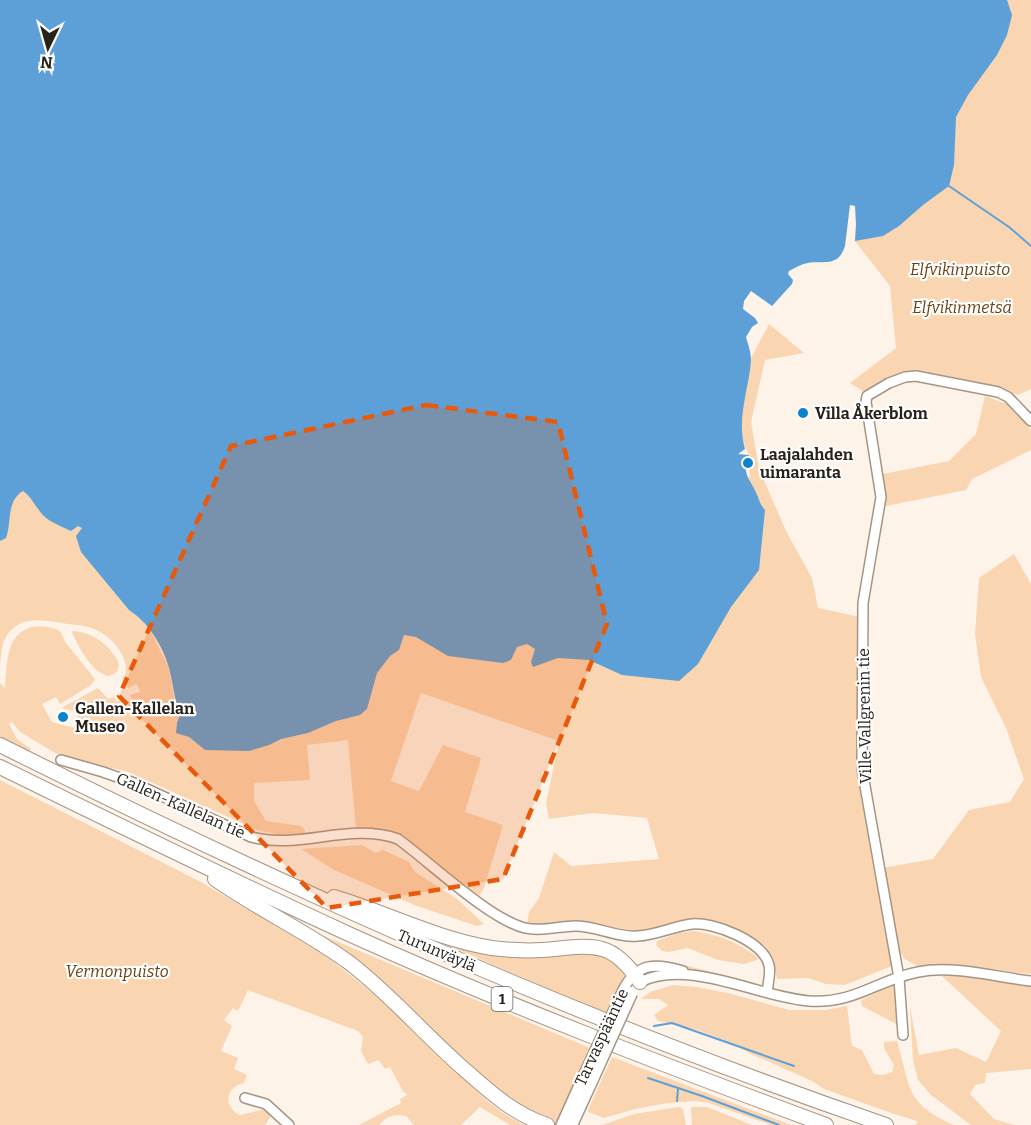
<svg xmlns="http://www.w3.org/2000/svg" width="1031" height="1125" font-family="Bitter,serif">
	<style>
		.green { fill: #fad5b1 }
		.water { fill: #5da0d7 }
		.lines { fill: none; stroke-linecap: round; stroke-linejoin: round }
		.stream { stroke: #5da0d7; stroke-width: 2 }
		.minor-casing { stroke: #a59585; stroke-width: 12 }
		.major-casing { stroke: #a59585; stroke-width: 15 }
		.highway-casing { stroke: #a59585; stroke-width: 16 }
		.minor { stroke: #fff; stroke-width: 9 }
		.major { stroke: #fff; stroke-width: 12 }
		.highway { stroke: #fff; stroke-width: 14 }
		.minor-bridge-casing { stroke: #a59585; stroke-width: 12; stroke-linecap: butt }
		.major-bridge-casing { stroke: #a59585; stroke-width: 15; stroke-linecap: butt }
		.minor-bridge { stroke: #fff; stroke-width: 9 }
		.major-bridge { stroke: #fff; stroke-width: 12 }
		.marked { fill: #e8590c; fill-opacity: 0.2; stroke: #e8590c; stroke-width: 4.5; stroke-dasharray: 12 8; stroke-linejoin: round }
		.poi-dot { fill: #0b83cc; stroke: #fff; stroke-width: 2 }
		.labels { text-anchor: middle; stroke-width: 4.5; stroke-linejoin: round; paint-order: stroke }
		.shield { fill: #fff; stroke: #68645f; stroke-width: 1.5 }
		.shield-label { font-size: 15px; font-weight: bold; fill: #28221b }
		.park-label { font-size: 16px; font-style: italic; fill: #6a4212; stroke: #fff }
		.poi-label { font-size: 16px; font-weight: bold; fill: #28221b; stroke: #fff; text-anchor: start }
		.street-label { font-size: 16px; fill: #28221b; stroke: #fff }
	</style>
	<rect width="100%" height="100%" fill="#fdf3e8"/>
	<g class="green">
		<polygon points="773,0 1031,0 1031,389 1018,395 1000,388 963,379 905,371 864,392 850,383 896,348 890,286 855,241 856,221 870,216"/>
		<path d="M769 324 804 353 765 360 751 422 759 469 787 533 812 578 818 608 860 617 856 770 892 966 845 985 826 984 808 978 777 979 772 957 765 946 736 929 719 923 687 921 637 931 580 922 527 924 529 912 539 898 554 852 571 866 659 859 647 818 593 813 549 819 546 803 559 741 421 693 391 781 419 791 443 745 481 758 465 812 503 825 484 888 478 898 391 832 356 829 348 740 307 745 310 780 254 783V801L266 821 301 826 305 830V835L276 838V834L257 830 126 771 77 761 55 753 20 732 12 722 9 724 17 739 31 749 28 753 0 739V683L5 688C7 665 5 634 32 627 41 625 52 627 60 631L66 643 95 679 91 685 60 704 56 697 42 704 52 722 74 728 79 711 63 709V707L98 688 108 699 115 697 116 702 121 700 122 704 132 700 130 695 140 692 137 684 128 688 125 680 123 681 122 678 125 675C130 656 111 636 94 629 84 625 73 625 62 623 41 620 22 615 7 635 1 644 1 657 0 667V409L111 543 140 617 151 632 168 666 175 701 180 714 177 723 189 737 205 750 281 739 358 652 747 475 749 480 751 458 743 443 734 447 739 370 751 358Z"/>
		<polygon points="985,396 1009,405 1019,414 1031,430 1031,450 972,479 966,490 886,506 883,474 949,461 976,434"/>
		<polygon points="1014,554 1031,584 1031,974 947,966 917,966 905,959 899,951 882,868 933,859 969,810 1010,802 1024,779 1006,728 981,677 975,634 979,578"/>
		<path d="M74 631C94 633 108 644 118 661L119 666 116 673 108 676C91 672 78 646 72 632Z"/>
		<path d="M0 780 199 881 325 955 389 1006 487 1101 506 1115 524 1125H510L480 1107 461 1125H414L406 1116C394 1114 387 1116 379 1125H359L401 1103 400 1099 407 1095 405 1092 404 1093 390 1067 385 1069 379 1060 368 1064 361 1051 363 1037 358 1031 248 990 238 1011 233 1008 224 1020 232 1026 221 1051 238 1058 234 1069 247 1075 244 1083C225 1087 223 1107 240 1115L261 1110H266L271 1116 265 1125H0Z"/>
		<polygon points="362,845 376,853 383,850 409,862 415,872 456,898 484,924 477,926 417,906 334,870 301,849"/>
		<polygon points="312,931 590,1048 557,1125 553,1125 513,1104"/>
		<path d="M694 931C719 935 738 942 758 958L757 960 744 964 718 960 688 948 669 952 662 951 656 945 657 941 678 933Z"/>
		<polygon points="429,937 589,952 608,957 624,971 625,974 606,1014"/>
		<polygon points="652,961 680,964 755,983 751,984 673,966 650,964"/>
		<polygon points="949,973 1031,986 1031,1069 986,1073 985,1083 975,1085 970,1094 994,1119 1014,1125 971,1125 931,1095 918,1080 913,1060 910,1007 919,1055 956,1048 986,1062 1001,1031 942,976"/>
		<polygon points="896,984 899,1023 898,1025 862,1006 861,1000"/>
		<path d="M673 985 697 987 732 994 789 1010H825L847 1006 852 1046 862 1050 874 1074 883 1075 892 1072 894 1065 884 1048V1042L897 1041C911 1089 905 1103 954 1125H916L917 1121 894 1114 824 1089 812 1081 751 1054 734 1044 698 1030 658 1021 654 1015 668 1005 659 999H641L650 992Z"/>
		<polygon points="612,1057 791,1125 771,1125 709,1103 695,1101 668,1103 635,1109 604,1118 588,1112 588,1110"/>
		<polygon points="679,1107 683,1109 686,1125 602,1125 634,1114"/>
		<polygon points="691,1107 707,1107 752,1125 692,1125"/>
	</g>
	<path class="water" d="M0 0H1007L1012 15 1007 35 997 55 968 95 956 117 954 165 949 186 923 205 899 226 883 236 855 241 856 225 855 206 850 205 845 246C838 268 824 260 808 263 801 264 795 268 789 271L788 274 793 280 792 284 772 306 751 291 744 301 743 309 755 318 758 323 752 327 746 337C748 344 751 352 751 360 749 390 736 418 745 449L738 454 749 455C740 475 752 480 758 497 760 503 761 505 765 510L759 570 731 607 698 664 679 681 622 675 589 660 558 658 533 667 531 662 535 649 527 644 517 647 511 660 503 663 448 656 416 637 404 635 399 650 390 656 377 673 367 709 360 715 336 721 308 733 281 739 269 745 249 751 205 750 189 737 176 733 177 723 180 714C174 699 173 683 169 668 163 646 148 622 129 610L81 552 76 536 82 528 78 526 71 531C63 527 52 523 45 517 36 509 33 498 23 491 6 501 12 522 6 538L0 541Z"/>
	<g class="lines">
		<g class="stream">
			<polyline points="949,186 1009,227 1031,246"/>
			<polyline points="654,1026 672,1023 794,1066"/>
			<polyline points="648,1078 702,1096 779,1125"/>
			<polyline points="677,1101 678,1089"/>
		</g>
		<defs>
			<g id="minor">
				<path d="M61 760 103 772 134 783 251 837C300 850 349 822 398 839 431 863 489 919 525 928 542 932 559 926 575 926 597 926 617 938 638 936 657 935 674 926 692 924 714 922 763 941 769 965 771 973 768 983 767 992"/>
				<path d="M640 982C689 958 758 997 809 1001 855 1004 877 980 918 972 954 965 995 977 1031 981"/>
				<path d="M623 990C637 962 656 963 683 971"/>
				<polyline points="903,1035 899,978 862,769 863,603 881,497 866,402 867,396 889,383 905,377 916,376 998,392 1008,397 1031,421"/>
				<polyline points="245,1098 266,1104 289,1125"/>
				<polyline points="561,1125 584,1074"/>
			</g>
			<polyline id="major" points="571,1125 593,1077"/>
			<g id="highway">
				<path d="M0 745C288 889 582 1021 886 1125"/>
				<path d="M0 767C116 824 233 881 351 935 506 1005 666 1066 826 1125"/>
				<path d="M215 879C259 910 308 932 351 964 392 996 426 1036 465 1070 491 1093 514 1114 547 1125"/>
				<path d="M334 897C387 913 437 939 492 948 508 950 526 951 543 950 562 949 584 944 602 949 618 953 631 969 640 982"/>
			</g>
		</defs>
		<use href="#minor" class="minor-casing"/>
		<use href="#major" class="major-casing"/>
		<use href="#highway" class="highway-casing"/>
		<use href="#minor" class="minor"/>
		<use href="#major" class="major"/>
		<use href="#highway" class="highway"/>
		<defs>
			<polyline id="minor-bridge" points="584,1074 623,990"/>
			<polyline id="major-bridge" points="593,1077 631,993"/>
		</defs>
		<use href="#minor-bridge" class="minor-bridge-casing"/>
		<use href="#major-bridge" class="major-bridge-casing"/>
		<use href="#minor-bridge" class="minor-bridge"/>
		<use href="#major-bridge" class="major-bridge"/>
	</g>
	<path class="marked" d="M426 405 558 422 607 624 503 879 327 908 119 696 231 446Z"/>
	<g class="poi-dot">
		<circle cx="803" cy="413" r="6"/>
		<circle cx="748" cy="463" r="6"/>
		<circle cx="63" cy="717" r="6"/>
	</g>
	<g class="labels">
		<rect class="shield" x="491.5" y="987" width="21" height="24" rx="4.5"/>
		<g class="shield-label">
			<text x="502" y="1004">1</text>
		</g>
		<g class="park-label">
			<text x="960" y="275">Elfvikinpuisto</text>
			<text x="962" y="313">Elfvikinmetsä</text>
			<text x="117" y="977">Vermonpuisto</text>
		</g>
		<g class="poi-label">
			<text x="815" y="419">Villa Åkerblom</text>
			<text x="760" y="460">Laajalahden<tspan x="760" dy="18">uimaranta</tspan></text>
			<text x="75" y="714">Gallen-Kallelan<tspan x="75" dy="18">Museo</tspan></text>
		</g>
		<g class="street-label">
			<text transform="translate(864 716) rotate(-91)" y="6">Ville Vallgrenin tie</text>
			<text transform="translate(181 805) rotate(24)" y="6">Gallen-Kallelan tie</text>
			<text transform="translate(437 950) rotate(23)" y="6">Turunväylä</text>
			<text transform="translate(601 1037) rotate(-65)" y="6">Tarvaspääntie</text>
		</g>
	</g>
	<g transform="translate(48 48) rotate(185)" stroke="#ffffff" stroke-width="4.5" paint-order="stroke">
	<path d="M0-4.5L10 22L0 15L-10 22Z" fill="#28221b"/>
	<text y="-9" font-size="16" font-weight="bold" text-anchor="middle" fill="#28221b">N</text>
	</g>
</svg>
